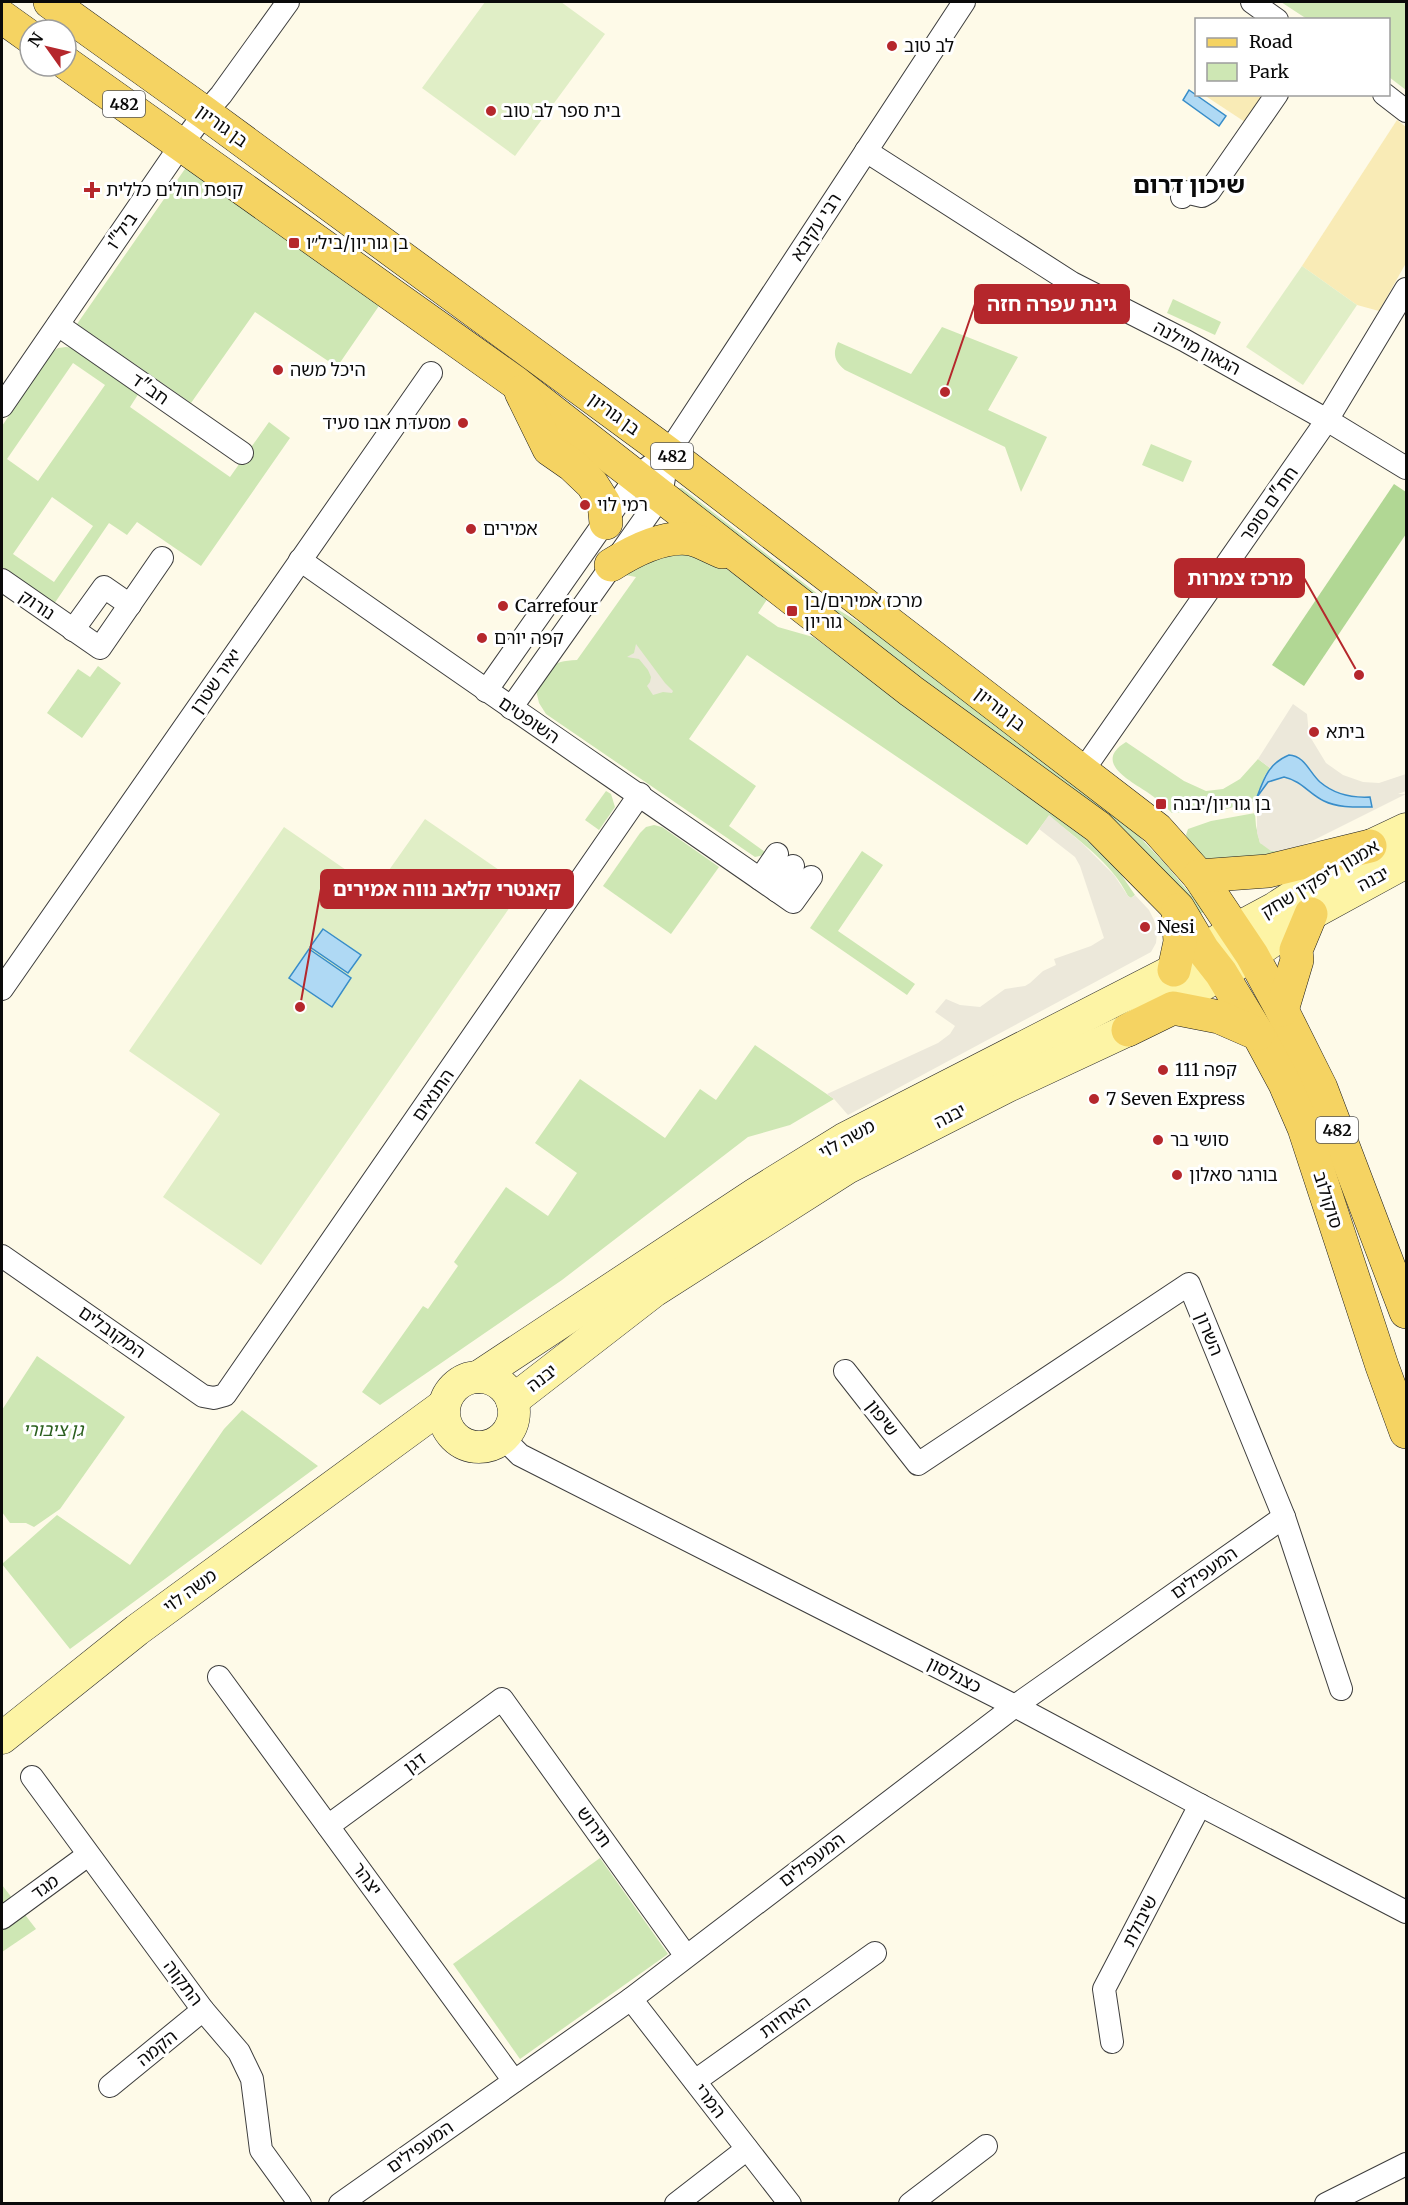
<svg xmlns="http://www.w3.org/2000/svg" width="1408" height="2205" font-family="Merriweather,'Noto Sans Hebrew',serif">
	<style>
		.green { fill: #cee7b4; fill-rule: evenodd }
		.forest { fill: #b1d794 }
		.sand { fill: #f9ebb6 }
		.pitch { fill: #e0eec6 }
		.plaza { fill: #ece8da; fill-rule: evenodd }
		.water { fill: #afd9f4; stroke: #388dc9; stroke-width: 1.5 }
		.lines { fill: none; stroke-linecap: round; stroke-linejoin: round }
		.street-casing { stroke: #3d3d3d; stroke-width: 24 }
		.secondary-casing { stroke: #2c2c2c; stroke-width: 33 }
		.primary-casing { stroke: #1b1b1b; stroke-width: 34 }
		.street { stroke: #fff; stroke-width: 22 }
		.secondary { stroke: #fdf4a5; stroke-width: 32 }
		.primary { stroke: #f5d362; stroke-width: 33 }
		.poi-dot { fill: #b5272c; stroke: #fff; stroke-width: 2 }
		.labels { text-anchor: middle; stroke-width: 6; stroke-linejoin: round; paint-order: stroke }
		.shield { fill: #fff; stroke: #545454; stroke-width: 1.5 }
		.shield-label { font-size: 16px; font-weight: bold; fill: #0a0a0a }
		.poi-label { font-size: 18px; fill: #0a0a0a; stroke: #fff; text-anchor: start }
		.street-label { font-size: 18px; fill: #0a0a0a; stroke: #fff }
		.park-label { font-size: 18px; font-style: italic; fill: #2a5f1e; stroke: #fff }
		.district-label { font-size: 24px; font-weight: bold; fill: #0a0a0a; stroke: #fff }
		.leader { fill: none; stroke: #b5272c; stroke-width: 2 }
		.callout-dot { fill: #b5272c; stroke: #fff; stroke-width: 2 }
		.callout { fill: #b5272c; stroke: #b5272c; stroke-width: 2 }
		.callout-label { font-size: 20px; text-anchor: middle; font-weight: bold; fill: #fff }
	</style>
	<rect width="100%" height="100%" fill="#fefae8"/>
	<g class="green">
		<polygon points="1281,2 1406,2 1406,90 1389,77 1388,20 1307,19"/>
		<polygon points="187,166 383,300 337,367 255,312 191,403 77,324"/>
		<polygon points="1173,299 1221,322 1215,335 1167,313"/>
		<path d="M942 327 1018 357 988 410 1047 437 1021 492 1005 447 845 370C835 362 832 354 838 342L911 374Z"/>
		<path d="M66 347 74 348 139 393 130 407 230 477 269 422 290 438 201 566 137 522 127 535 109 523 54 604 2 567V426L52 352 58 348ZM73 363 105 385 38 481 7 459ZM52 497 93 526 54 582 13 554Z"/>
		<polygon points="1151,444 1192,461 1183,482 1142,465"/>
		<polygon points="676,488 682,488 837,609 870,629 1133,830 1167,866 1205,912 1199,914 1175,882 1135,841 1101,810 983,730"/>
		<path d="M705 554 768 598 758 613 778 627 813 637 1063 817 1118 870 1135 895 1131 898 1128 896C1112 863 1077 839 1049 816L1027 845 747 655 689 739 756 786 729 826 768 854 755 857 546 714 539 703 536 690C550 668 549 661 577 660L636 577 620 574 643 556Z"/>
		<polygon points="98,666 121,683 82,738 47,713 78,669 90,677"/>
		<path d="M1126 742 1184 781 1206 791 1223 789 1240 779 1258 759 1270 768 1265 775 1256 801 1226 809 1172 813C1164 805 1156 798 1147 792 1129 780 1093 762 1126 742Z"/>
		<polygon points="606,791 611,794 615,807 599,830 585,820"/>
		<polygon points="1255,813 1256,826 1260,843 1286,851 1210,865 1191,847 1186,835 1188,829 1211,821"/>
		<polygon points="654,825 662,827 719,867 671,934 603,886 640,833 646,827"/>
		<polygon points="862,851 883,865 838,931 915,984 907,995 810,928"/>
		<polygon points="755,1045 834,1099 790,1125 748,1137 562,1280 380,1405 362,1392 423,1306 428,1309 458,1266 454,1262 506,1187 548,1216 577,1173 535,1143 580,1079 665,1138 700,1089 716,1100"/>
		<polygon points="37,1356 125,1417 60,1509 34,1527 26,1523 10,1523 2,1512 2,1410"/>
		<polygon points="242,1410 318,1466 70,1649 2,1564 57,1515 130,1565 224,1429"/>
		<polygon points="600,1858 668,1954 520,2059 453,1964"/>
		<polygon points="2,1885 36,1929 2,1952"/>
	</g>
	<polygon class="forest" points="1394,484 1406,492 1406,534 1304,686 1272,665"/>
	<g class="sand">
		<polygon points="1204,95 1264,95 1245,122"/>
		<polygon points="1397,120 1406,127 1406,263 1379,311 1357,305 1302,266"/>
	</g>
	<g class="pitch">
		<polygon points="485,2 561,2 605,34 515,156 422,88"/>
		<polygon points="1302,266 1357,305 1303,385 1246,347"/>
		<polygon points="425,819 524,887 261,1265 163,1197 220,1114 129,1051 284,827 375,890"/>
	</g>
	<g class="plaza">
		<polygon points="636,644 665,683 673,691 672,693 663,692 653,695 647,686 650,682 651,677 648,670 639,659 627,657 634,653"/>
		<path d="M1293 704 1307 714 1309 735 1326 763 1343 775 1363 782 1379 783 1406 774V791L1398 794H1406L1312 841 1286 851H1271L1260 843 1257 833V797L1268 782 1277 778 1284 777 1302 784 1282 758 1270 768 1258 759ZM1331 789 1348 796 1369 797 1372 806 1354 807 1323 801 1315 795Z"/>
		<polygon points="1049,815 1083,844 1114,875 1128,896 1131,898 1135,895 1149,910 1154,920 1157,933 1156,943 1151,952 848,1115 834,1099 827,1094 938,1043 950,1034 955,1026 935,1012 946,999 960,1005 980,1007 1005,989 1025,986 1030,983 1043,971 1056,965 1054,959 1091,946 1104,938 1080,866 1075,857 1039,829"/>
	</g>
	<g class="water">
		<polygon points="1189,90 1226,116 1219,126 1183,100"/>
		<path d="M1289 755C1305 756 1309 772 1320 782 1334 794 1352 798 1370 797L1372 807C1357 807 1338 808 1324 801 1309 794 1302 781 1284 777L1268 782 1257 797C1264 778 1269 763 1289 755Z"/>
		<polygon points="323,929 361,955 348,973 310,947"/>
		<polygon points="309,949 351,978 332,1007 289,978"/>
	</g>
	<g class="lines">
		<defs>
			<g id="street">
				<polyline points="1252,2 1277,20"/>
				<polyline points="1384,94 1406,111"/>
				<polyline points="866,151 1072,283 1184,340 1327,420 1406,468"/>
				<polyline points="1182,197 1185,192 1202,196 1209,192 1277,94"/>
				<polyline points="58,325 242,453"/>
				<polyline points="2,406 181,145 205,113 221,95 288,2"/>
				<path d="M300 560C463 675 629 788 793 902L811 877"/>
				<polyline points="2,580 100,648 162,558"/>
				<polyline points="73,630 104,587 130,605"/>
				<polyline points="486,691 637,476 668,453 964,2"/>
				<polyline points="511,708 661,496 668,453"/>
				<polyline points="1082,772 1327,420 1406,289"/>
				<polyline points="760,879 777,854"/>
				<polyline points="777,891 793,866"/>
				<polyline points="2,989 431,373"/>
				<polyline points="2,1256 203,1396 214,1398 225,1395 640,794"/>
				<polyline points="845,1371 918,1464 1189,1284 1284,1517 1341,1689"/>
				<polyline points="506,1435 511,1446 520,1455 1015,1706 1200,1805 1406,1912"/>
				<polyline points="219,1677 514,2081"/>
				<polyline points="32,1777 203,2010 239,2052 252,2079 261,2150 300,2204"/>
				<polyline points="328,1826 502,1699 686,1956"/>
				<polyline points="2,1918 88,1855"/>
				<polyline points="631,1999 790,2204"/>
				<polyline points="1112,2042 1104,1989 1200,1805"/>
				<polyline points="695,2081 875,1953"/>
				<polyline points="110,2086 203,2010"/>
				<polyline points="340,2204 631,1999 1015,1706 1284,1517"/>
				<polyline points="676,2204 747,2149"/>
				<polyline points="910,2204 986,2146"/>
				<polyline points="1326,2204 1406,2164"/>
			</g>
			<g id="secondary">
				<polyline points="478,1377 755,1194 844,1139 1174,970 1234,930 1275,908 1370,846 1406,829"/>
				<circle cx="479" cy="1412" r="35"/>
				<polyline points="512,1401 654,1291 847,1168 1006,1087 1128,1030 1252,955 1311,914 1406,862"/>
				<polyline points="2,1738 137,1630 444,1405"/>
			</g>
			<g id="primary">
				<polyline points="50,2 205,113 668,453 1157,829 1199,876 1252,955 1282,1010 1321,1088 1406,1312"/>
				<polyline points="2,17 30,37"/>
				<polyline points="66,63 516,383 911,691 1098,827 1178,908 1203,950 1221,973 1258,1034 1285,1084 1304,1128 1382,1366 1406,1432"/>
				<polyline points="521,392 549,449 572,465 592,484 604,503 606,523"/>
				<path d="M611 565C633 551 664 535 691 539 701 541 712 548 722 552"/>
				<polyline points="1199,876 1268,871 1370,846"/>
				<polyline points="1174,970 1180,942 1178,910"/>
				<polyline points="1282,1010 1297,960 1296,950 1311,914"/>
				<polyline points="1128,1030 1173,1008 1219,1017 1258,1034"/>
			</g>
		</defs>
		<use href="#street" class="street-casing"/>
		<use href="#secondary" class="secondary-casing"/>
		<use href="#primary" class="primary-casing"/>
		<use href="#street" class="street"/>
		<use href="#secondary" class="secondary"/>
		<use href="#primary" class="primary"/>
	</g>
	<g class="poi-dot">
		<circle cx="892" cy="46" r="6"/>
		<circle cx="491" cy="111" r="6"/>
		<path d="M89 181h6v6h6v6h-6v6h-6v-6h-6v-6h6z"/>
		<rect x="288" y="237" width="12" height="12" rx="3"/>
		<circle cx="278" cy="370" r="6"/>
		<circle cx="463" cy="423" r="6"/>
		<circle cx="585" cy="505" r="6"/>
		<circle cx="471" cy="529" r="6"/>
		<circle cx="503" cy="606" r="6"/>
		<rect x="786" y="605" width="12" height="12" rx="3"/>
		<circle cx="482" cy="638" r="6"/>
		<circle cx="1314" cy="732" r="6"/>
		<rect x="1155" y="798" width="12" height="12" rx="3"/>
		<circle cx="1145" cy="927" r="6"/>
		<circle cx="1163" cy="1070" r="6"/>
		<circle cx="1094" cy="1099" r="6"/>
		<circle cx="1158" cy="1140" r="6"/>
		<circle cx="1177" cy="1175" r="6"/>
	</g>
	<g class="labels">
		<g class="shield">
			<rect x="103" y="91" width="42" height="26" rx="4.5"/>
			<rect x="651" y="443" width="42" height="26" rx="4.5"/>
			<rect x="1316" y="1117" width="42" height="26" rx="4.5"/>
		</g>
		<g class="shield-label">
			<text x="124" y="110">482</text>
			<text x="672" y="462">482</text>
			<text x="1337" y="1136">482</text>
		</g>
		<g class="poi-label">
			<text x="904" y="52">לב טוב</text>
			<text x="503" y="117">בית ספר לב טוב</text>
			<text x="106" y="196">קופת חולים כללית</text>
			<text x="306" y="249">בן גוריון/ביל״ו</text>
			<text x="290" y="376">היכל משה</text>
			<text x="451" y="429" text-anchor="end">מסעדת אבו סעיד</text>
			<text x="597" y="511">רמי לוי</text>
			<text x="483" y="535">אמירים</text>
			<text x="804" y="607">מרכז אמירים/בן<tspan x="804" dy="21">גוריון</tspan></text>
			<text x="515" y="612">Carrefour</text>
			<text x="494" y="644">קפה יורם</text>
			<text x="1326" y="738">ביתא</text>
			<text x="1173" y="810">בן גוריון/יבנה</text>
			<text x="1157" y="933">Nesi</text>
			<text x="1175" y="1076">קפה 111</text>
			<text x="1106" y="1105">7 Seven Express</text>
			<text x="1170" y="1146">סושי בר</text>
			<text x="1189" y="1181">בורגר סאלון</text>
		</g>
		<g class="street-label">
			<text transform="translate(222 126) rotate(36)" y="6">בן גוריון</text>
			<text transform="translate(816 227) rotate(-57)" y="6">רבי עקיבא</text>
			<text transform="translate(122 231) rotate(-56)" y="6">ביל"ו</text>
			<text transform="translate(1197 348) rotate(28)" y="6">הגאון מוילנה</text>
			<text transform="translate(150 389) rotate(35)" y="6">חב"ד</text>
			<text transform="translate(614 414) rotate(36)" y="6">בן גוריון</text>
			<text transform="translate(1269 504) rotate(-55)" y="6">חת"ם סופר</text>
			<text transform="translate(37 605) rotate(34)" y="6">נורוק</text>
			<text transform="translate(216 681) rotate(-55)" y="6">יאיר שטרן</text>
			<text transform="translate(1000 709) rotate(38)" y="6">בן גוריון</text>
			<text transform="translate(529 720) rotate(34)" y="6">השופטים</text>
			<text transform="translate(1320 879) rotate(-31)" y="6">אמנון ליפקין שחק</text>
			<text transform="translate(1373 879) rotate(-28)" y="6">יבנה</text>
			<text transform="translate(433 1095) rotate(-55)" y="6">התנאים</text>
			<text transform="translate(950 1116) rotate(-27)" y="6">יבנה</text>
			<text transform="translate(847 1139) rotate(-29)" y="6">משה לוי</text>
			<text transform="translate(1328 1200) rotate(72)" y="6">סוקולוב</text>
			<text transform="translate(112 1332) rotate(35)" y="6">המקובלים</text>
			<text transform="translate(1209 1334) rotate(68)" y="6">השרון</text>
			<text transform="translate(542 1378) rotate(-38)" y="6">יבנה</text>
			<text transform="translate(882 1418) rotate(52)" y="6">שיפון</text>
			<text transform="translate(1204 1573) rotate(-35)" y="6">המעפילים</text>
			<text transform="translate(190 1591) rotate(-36)" y="6">משה לוי</text>
			<text transform="translate(954 1675) rotate(27)" y="6">כצנלסון</text>
			<text transform="translate(415 1763) rotate(-36)" y="6">דגן</text>
			<text transform="translate(594 1827) rotate(54)" y="6">תירוש</text>
			<text transform="translate(812 1860) rotate(-37)" y="6">המעפילים</text>
			<text transform="translate(367 1879) rotate(54)" y="6">יצהר</text>
			<text transform="translate(45 1887) rotate(-36)" y="6">מגד</text>
			<text transform="translate(1140 1921) rotate(-63)" y="6">שיבולת</text>
			<text transform="translate(183 1983) rotate(53)" y="6">התקוה</text>
			<text transform="translate(785 2017) rotate(-36)" y="6">האחיות</text>
			<text transform="translate(157 2048) rotate(-39)" y="6">הקמה</text>
			<text transform="translate(710 2101) rotate(52)" y="6">המרי</text>
			<text transform="translate(420 2147) rotate(-35)" y="6">המעפילים</text>
		</g>
		<g class="park-label">
			<text x="53" y="1436">גן ציבורי</text>
		</g>
		<g class="district-label">
			<text x="1189" y="193">שיכון דרום</text>
		</g>
	</g>
	<path class="leader" d="M945 392L975 304M1359 675L1304 578M300 1007L321 889"/>
	<g class="callout-dot">
		<circle cx="945" cy="392" r="6"/>
		<circle cx="1359" cy="675" r="6"/>
		<circle cx="300" cy="1007" r="6"/>
	</g>
	<g class="callout">
		<rect x="975" y="285" width="154" height="38" rx="6"/>
		<rect x="1175" y="559" width="129" height="38" rx="6"/>
		<rect x="321" y="870" width="252" height="38" rx="6"/>
	</g>
	<g class="callout-label">
		<text x="1052" y="311">גינת עפרה חזה</text>
		<text x="1240" y="585">מרכז צמרות</text>
		<text x="447" y="896">קאנטרי קלאב נווה אמירים</text>
	</g>
	<rect width="1408" height="2205" fill="none" stroke="#0a0a0a" stroke-width="6"/>
	<rect x="1195" y="18" width="195" height="78" fill="#ffffff" stroke="#9d9d9d" stroke-width="1.5"/>
	<rect x="1207" y="38" width="30" height="9" fill="#f5d362" stroke="#9d9d9d" stroke-width="1.5"/>
	<text x="1249" y="48" font-size="18" fill="#0a0a0a">Road</text>
	<rect x="1207" y="63" width="30" height="18" fill="#cee7b4" stroke="#9d9d9d" stroke-width="1.5"/>
	<text x="1249" y="78" font-size="18" fill="#0a0a0a">Park</text>
	<g transform="translate(48 48) rotate(304)"><circle r="28" fill="#ffffff" stroke="#9d9d9d" stroke-width="1.5"/>
	<path d="M0-4.5L10 22L0 15L-10 22Z" fill="#b5272c"/>
	<text y="-9" font-size="16" font-weight="bold" text-anchor="middle" fill="#0a0a0a">N</text>
	</g>
</svg>
